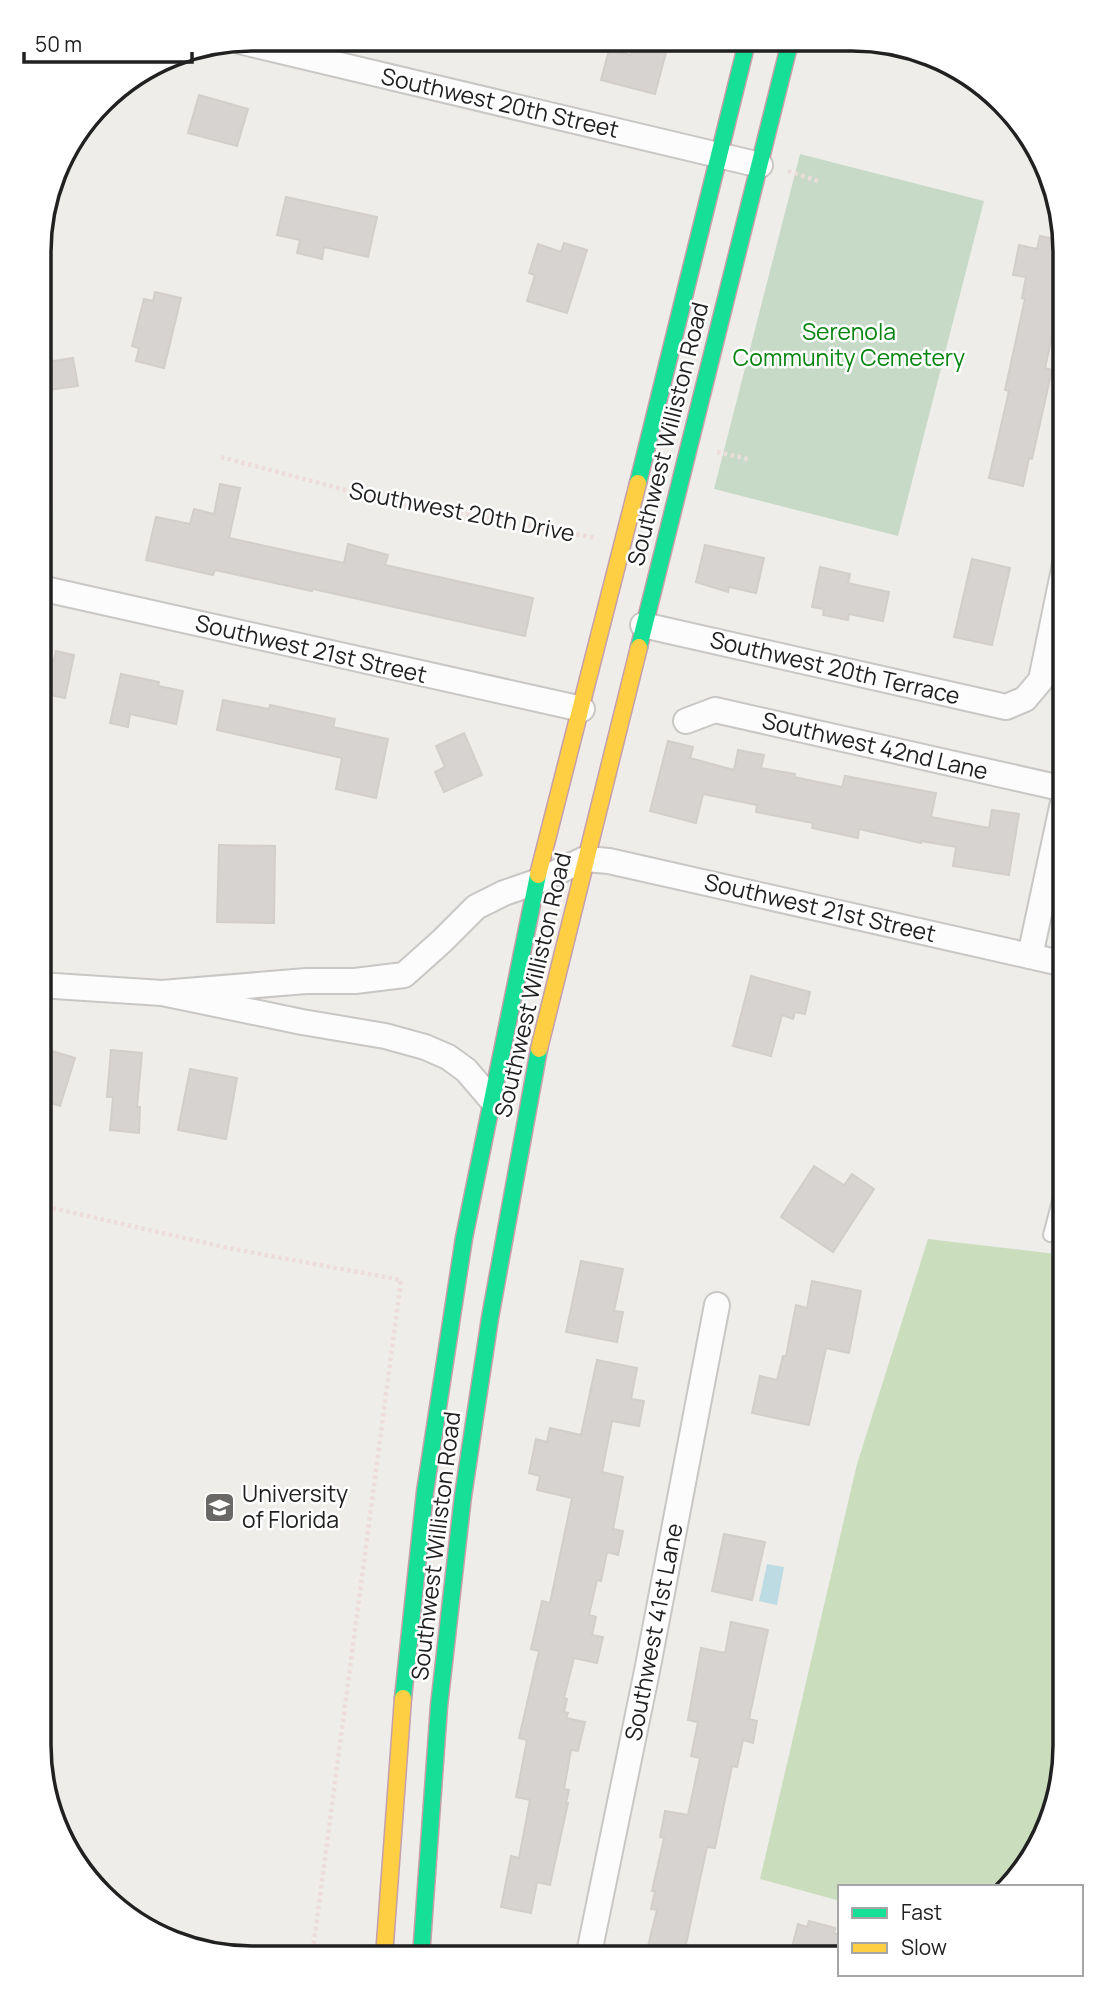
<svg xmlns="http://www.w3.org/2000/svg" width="1104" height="1997" font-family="Manrope,sans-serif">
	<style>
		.forest { fill: #cadebe }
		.cemetery { fill: #c7dac7 }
		.water { fill: #bcdbe3 }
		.building { fill: #d6d3d0; stroke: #d2ceca; stroke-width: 2 }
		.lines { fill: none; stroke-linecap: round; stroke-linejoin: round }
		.lane-casing { stroke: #c8c7c5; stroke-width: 16 }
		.street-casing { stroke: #c8c7c5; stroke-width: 28 }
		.fast-casing { stroke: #c59fab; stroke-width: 19 }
		.slow-casing { stroke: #c59fab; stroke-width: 19 }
		.path { stroke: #ecdcda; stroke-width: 4.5; stroke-dasharray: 3.5 3.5; stroke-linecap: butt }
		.lane { stroke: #fdfcfc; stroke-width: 12 }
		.street { stroke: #fdfcfc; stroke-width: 24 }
		.fast { stroke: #16e098; stroke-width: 16 }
		.slow { stroke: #ffcf43; stroke-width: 16 }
		.labels { text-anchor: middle; stroke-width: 5; stroke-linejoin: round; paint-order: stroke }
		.street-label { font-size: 23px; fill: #212121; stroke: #fff }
		.park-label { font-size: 23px; fill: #088511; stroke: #fff }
		.poi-label { font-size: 23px; fill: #212121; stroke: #fff; text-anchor: start }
		.rim { fill: none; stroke: #212121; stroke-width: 3.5 }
	</style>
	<rect width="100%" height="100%" fill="#efede9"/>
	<polygon class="forest" points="928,1239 1065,1255 1065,1760 1049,1827 1021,1876 1009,1887 840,1887 840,1901 760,1879 857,1464"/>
	<polygon class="cemetery" points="800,154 984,201 898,536 714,489"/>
	<polygon class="water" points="767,1564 784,1567 777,1605 759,1601"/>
	<g class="building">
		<polygon points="635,41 669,41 655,94 601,80 609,50 631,55"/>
		<polygon points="199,95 248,109 237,146 188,133"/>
		<polygon points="286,197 377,217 368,257 324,247 322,259 297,253 300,240 277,235"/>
		<polygon points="1040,236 1064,241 1065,295 1063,306 1059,305 1045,368 1052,370 1032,459 1029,458 1023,486 989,478 1009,391 1005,390 1025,299 1022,298 1026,277 1013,275 1019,245 1037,249"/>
		<polygon points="564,243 587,250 567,313 527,301 535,275 529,273 538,244 561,252"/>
		<polygon points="155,292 181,298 164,368 136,361 139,348 132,346 144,299 153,301"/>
		<polygon points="73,358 78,386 40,391 40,363"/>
		<polygon points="220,484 240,488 229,538 344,563 348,544 388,555 385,565 533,598 525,636 313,589 312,591 215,570 213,575 146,560 156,517 190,524 194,509 214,514"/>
		<polygon points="705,545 764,558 756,593 729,587 728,592 696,582"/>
		<polygon points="972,559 1010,568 992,645 954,637"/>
		<polygon points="820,567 850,574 848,583 889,592 883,621 849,614 848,620 823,615 824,609 812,607"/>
		<polygon points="56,651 74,655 65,698 40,693 40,657 54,660"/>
		<polygon points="121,674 159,682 158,686 183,691 176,724 130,714 128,727 110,723"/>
		<polygon points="223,700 269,709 270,705 335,719 333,727 388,739 376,798 336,789 342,758 217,730"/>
		<polygon points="464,733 482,775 444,792 435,772 445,767 436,746"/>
		<polygon points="668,741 693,747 690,758 734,770 738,750 764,755 761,768 795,774 794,777 842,787 845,776 936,793 931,817 989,828 992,810 1019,814 1009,875 953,866 956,847 921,841 921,843 859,829 858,838 812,828 813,823 756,812 757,805 703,794 696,823 650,811"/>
		<polygon points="219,845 275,846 274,923 217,922"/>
		<polygon points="751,976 810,992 805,1014 795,1012 793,1019 782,1015 771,1056 733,1046"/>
		<polygon points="39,1047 75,1058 60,1106 39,1099"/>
		<polygon points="111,1050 142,1053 137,1107 140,1107 139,1133 110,1130 113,1097 107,1097"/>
		<polygon points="190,1069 237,1078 226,1139 178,1130"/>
		<polygon points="814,1166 844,1185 852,1174 874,1189 833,1252 781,1217"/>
		<polygon points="581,1261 623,1269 614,1311 623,1312 617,1342 566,1332"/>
		<polygon points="812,1281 861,1291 849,1353 826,1348 809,1425 752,1413 760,1376 777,1380 783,1356 786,1356 796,1305 807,1308"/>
		<polygon points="597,1360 637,1368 631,1399 644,1401 639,1426 612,1421 602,1472 623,1477 613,1529 623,1531 618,1555 607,1552 601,1581 597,1580 589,1615 596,1617 592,1635 603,1637 597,1663 574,1658 564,1698 567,1699 564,1712 568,1713 566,1718 585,1722 578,1751 571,1750 564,1789 569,1790 566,1803 568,1803 550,1885 537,1882 531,1913 501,1907 511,1856 519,1858 530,1800 516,1797 527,1740 519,1738 539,1651 531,1649 542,1601 550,1603 572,1498 537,1490 540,1476 529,1473 536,1439 547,1442 550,1428 581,1435"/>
		<polygon points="724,1534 765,1542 752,1600 712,1591"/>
		<polygon points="731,1622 768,1630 749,1719 757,1721 753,1743 743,1740 737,1767 732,1766 715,1848 707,1847 683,1958 645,1958 657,1910 651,1909 655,1891 652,1891 664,1838 660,1837 665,1811 688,1815 700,1758 691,1756 698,1722 688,1720 701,1648 725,1653"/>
		<polygon points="809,1921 835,1928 834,1933 840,1935 840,1958 789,1958 798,1924 807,1927"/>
	</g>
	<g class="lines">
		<defs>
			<polyline id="lane" points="1050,1235 1065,1178"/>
			<g id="street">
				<polyline points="239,41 760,165"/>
				<polyline points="40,588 582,709"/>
				<polyline points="643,625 1006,707 1025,699 1041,680 1065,564"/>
				<polyline points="686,721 715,710 1065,789"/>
				<polyline points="1030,956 1065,793"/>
				<polyline points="39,985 162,993 302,1022 385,1036 425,1047 448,1057 466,1070 490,1098"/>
				<polyline points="162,993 306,981 355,981 404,975 442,941 476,907 504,893 536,882 585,859 609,861 1065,964"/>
				<polyline points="588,1958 647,1671 717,1305"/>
			</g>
			<g id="fast">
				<polyline points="638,483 747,42"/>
				<polyline points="639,647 790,42"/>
				<polyline points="403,1698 425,1492 464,1238 538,875"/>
				<polyline points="421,1957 439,1706 463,1496 490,1318 539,1049"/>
			</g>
			<g id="slow">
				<polyline points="538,875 638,483"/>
				<polyline points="539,1049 639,647"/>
				<polyline points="384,1957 403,1698"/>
			</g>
		</defs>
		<use href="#lane" class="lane-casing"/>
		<use href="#street" class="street-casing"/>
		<use href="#fast" class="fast-casing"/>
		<use href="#slow" class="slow-casing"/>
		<g class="path">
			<polyline points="788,171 818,181"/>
			<polyline points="717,452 748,459"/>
			<polyline points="221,457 410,507 444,510 596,538"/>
			<polyline points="39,1205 228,1248 401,1280 314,1942 302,1954 283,1957"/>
			<polyline points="163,1932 278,1957"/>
		</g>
		<use href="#lane" class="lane"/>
		<use href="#street" class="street"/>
		<use href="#fast" class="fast"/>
		<use href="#slow" class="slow"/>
	</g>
	<defs>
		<symbol id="university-square" viewBox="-11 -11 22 22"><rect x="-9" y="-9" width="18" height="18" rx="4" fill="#696867" stroke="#fff"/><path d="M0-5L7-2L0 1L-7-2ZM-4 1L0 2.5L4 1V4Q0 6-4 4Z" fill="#fff"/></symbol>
	</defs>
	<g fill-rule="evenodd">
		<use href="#university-square" x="202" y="1490" width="35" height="35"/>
	</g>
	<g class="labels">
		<g class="street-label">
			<text transform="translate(500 103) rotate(13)" y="8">Southwest 20th Street</text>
			<text transform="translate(668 434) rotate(-76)" y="8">Southwest Williston Road</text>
			<text transform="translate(462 512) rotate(11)" y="8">Southwest 20th Drive</text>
			<text transform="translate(311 649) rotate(13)" y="8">Southwest 21st Street</text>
			<text transform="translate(835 668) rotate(13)" y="8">Southwest 20th Terrace</text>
			<text transform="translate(875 746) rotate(13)" y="8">Southwest 42nd Lane</text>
			<text transform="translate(820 908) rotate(13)" y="8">Southwest 21st Street</text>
			<text transform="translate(533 985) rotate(-77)" y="8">Southwest Williston Road</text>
			<text transform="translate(436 1546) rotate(-83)" y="8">Southwest Williston Road</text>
			<text transform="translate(654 1632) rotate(-79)" y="8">Southwest 41st Lane</text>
		</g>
		<g class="park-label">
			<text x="849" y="340">Serenola<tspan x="849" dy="26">Community Cemetery</tspan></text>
		</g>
		<g class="poi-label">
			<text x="242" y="1502">University<tspan x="242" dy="26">of Florida</tspan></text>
		</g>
	</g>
	<path d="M0 0H1104V1997H0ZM252 51H852A201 201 0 0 1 1053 252V1745A201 201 0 0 1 852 1946H252A201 201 0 0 1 51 1745V252A201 201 0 0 1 252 51Z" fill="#fff" fill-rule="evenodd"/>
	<path class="rim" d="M252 51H852A201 201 0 0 1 1053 252V1745A201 201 0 0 1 852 1946H252A201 201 0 0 1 51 1745V252A201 201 0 0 1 252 51Z"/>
	<rect x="838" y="1885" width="245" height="91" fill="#ffffff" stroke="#a6a6a6" stroke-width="2"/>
	<rect x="852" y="1908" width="35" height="10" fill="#16e098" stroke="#a6a6a6" stroke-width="2"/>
	<text x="901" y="1920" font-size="21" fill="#212121">Fast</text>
	<rect x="852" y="1943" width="35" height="10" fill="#ffcf43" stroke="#a6a6a6" stroke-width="2"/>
	<text x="901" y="1955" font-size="21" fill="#212121">Slow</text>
	<path d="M24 52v10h168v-10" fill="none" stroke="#212121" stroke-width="3.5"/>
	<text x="35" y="52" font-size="21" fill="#212121" stroke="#ffffff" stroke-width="5" paint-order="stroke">50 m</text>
</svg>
